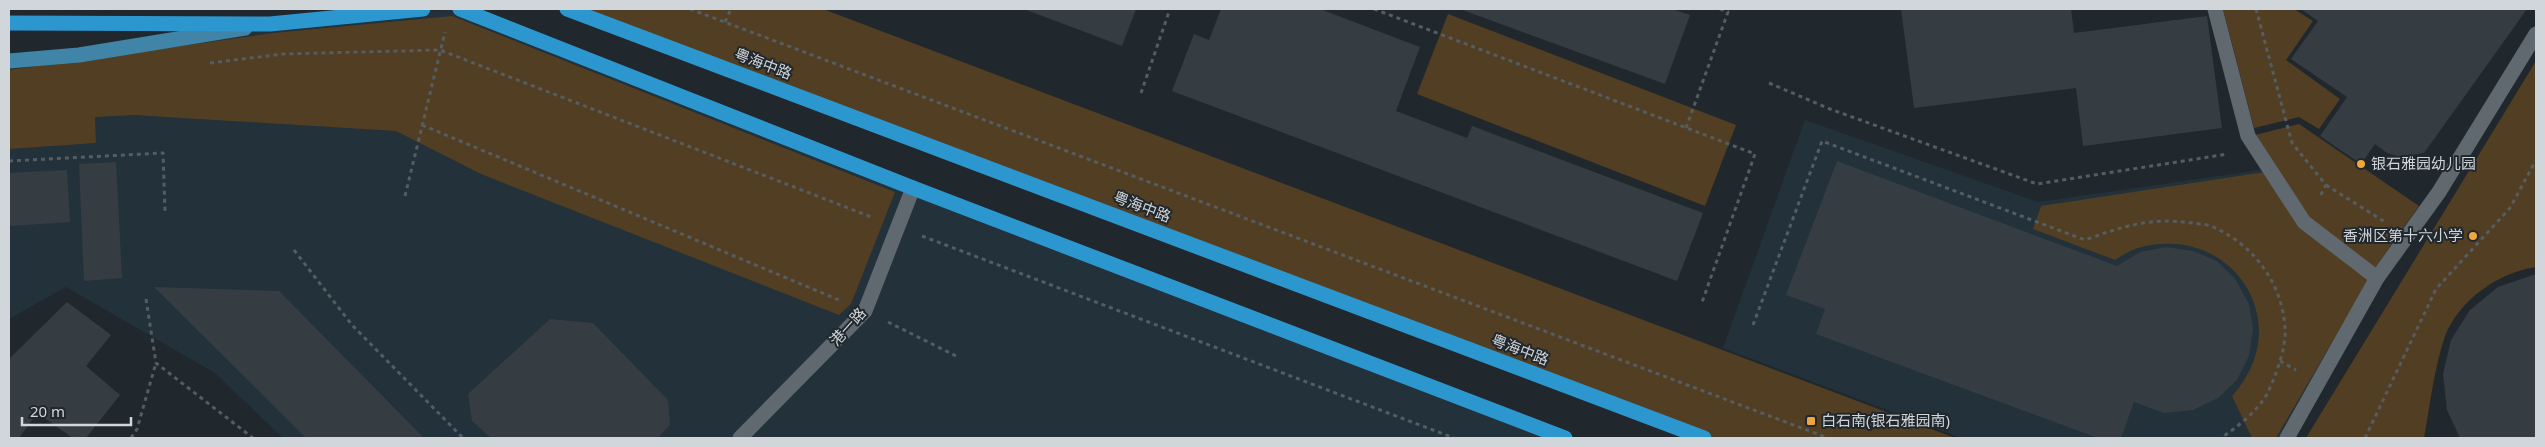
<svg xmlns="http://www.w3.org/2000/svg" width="2545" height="447" font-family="'Noto Sans','Noto Sans SC',sans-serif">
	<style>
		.built { fill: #22313a }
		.green { fill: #523e23 }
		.building { fill: #353d43 }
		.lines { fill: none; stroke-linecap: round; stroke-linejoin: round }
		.path { stroke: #555d61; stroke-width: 3; stroke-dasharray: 4 4; stroke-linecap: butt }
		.minor { stroke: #5f696f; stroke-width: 15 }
		.major { stroke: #4084a8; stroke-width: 15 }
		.highway { stroke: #2c96ce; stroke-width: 15 }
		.poi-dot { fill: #efa73d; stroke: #20282d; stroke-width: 2 }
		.labels { text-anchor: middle; stroke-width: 4; stroke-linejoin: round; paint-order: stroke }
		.street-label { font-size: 15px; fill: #d1d6da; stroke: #20282d }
		.poi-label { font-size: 15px; fill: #d1d6da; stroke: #20282d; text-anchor: start }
	</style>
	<rect width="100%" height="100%" fill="#20282d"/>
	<g class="built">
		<polygon points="453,9 908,190 860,308 732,438 283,438 215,373 66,287 9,319 9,65 270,27"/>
		<polygon points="1805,120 2038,202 2267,169 2303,223 2374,278 2282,438 1961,438 1723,348"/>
		<polygon points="916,193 1553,438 744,438 869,311"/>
	</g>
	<g class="green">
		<polygon points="575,9 823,9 1955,438 1699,438"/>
		<polygon points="2223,9 2294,9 2313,21 2286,60 2340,99 2319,129 2299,117 2254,128"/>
		<polygon points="1448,14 1736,125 1705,206 1417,94"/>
		<polygon points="452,16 895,192 851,304 839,315 481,174 396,131 133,115 95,117 96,143 9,149 9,70 273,33"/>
		<path d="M2536 61V267C2499 272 2459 300 2445 336 2434 369 2430 405 2424 438H2306Z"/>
		<polygon points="2299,124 2419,206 2374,269 2308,216 2255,135"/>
		<path d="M2265 172 2369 279 2276 438H2252L2232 396C2298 324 2233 222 2138 248 2130 250 2122 256 2115 260L2033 229 2041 206Z"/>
	</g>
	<g class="building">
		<polygon points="1024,9 1136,9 1122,46"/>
		<polygon points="1221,9 1320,9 1420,47 1396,111 1467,138 1472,126 1703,213 1677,281 1172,91 1194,34 1209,40"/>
		<polygon points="1460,9 1672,9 1690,15 1665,84"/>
		<polygon points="1901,9 2071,9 2074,33 2207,16 2222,128 2083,146 2076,88 1914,108"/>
		<polygon points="2301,9 2527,9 2424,153 2400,157 2387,153 2375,144 2361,164 2320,136 2347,97 2291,59 2318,21"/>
		<polygon points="1837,161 2117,266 2140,252 2166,247 2193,251 2217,261 2236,280 2249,304 2253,329 2249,356 2237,380 2218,398 2193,410 2164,413 2134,402 2121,438 2098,438 1816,334 1825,309 1786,295"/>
		<polygon points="116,162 122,278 84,281 79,164"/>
		<polygon points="67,170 70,222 9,226 9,173"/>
		<polygon points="2536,274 2536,438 2460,438 2447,410 2443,374 2451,340 2470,310 2498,287"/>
		<polygon points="154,287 279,291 424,438 306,438"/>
		<polygon points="67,302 111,335 86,366 120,395 86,438 73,438 37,413 19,438 9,438 9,359"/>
		<polygon points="550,319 593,323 668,400 670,425 658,438 491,438 472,421 468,394"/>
	</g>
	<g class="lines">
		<g class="path">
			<polyline points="690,9 1828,438"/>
			<polyline points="1374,9 1755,154 1701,305"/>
			<polyline points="2256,9 2292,143 2326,185 2319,198"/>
			<polyline points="725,22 731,9"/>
			<polyline points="210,63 283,54 440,50 874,218"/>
			<polyline points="1769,83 1830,109 2037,184 2228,154"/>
			<polyline points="1141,93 1170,9"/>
			<polyline points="422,125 839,300"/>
			<polyline points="1686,128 1728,12 1720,9"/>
			<polyline points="9,161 163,153 165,212"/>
			<polyline points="2326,185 2385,222"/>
			<polyline points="405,196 445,32"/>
			<polyline points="922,236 1454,438"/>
			<polyline points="294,250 352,325 463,438"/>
			<polyline points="146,299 156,363 253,438"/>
			<polyline points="888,322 956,356"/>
			<path d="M1753 325 1822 141 2085 240C2123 226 2152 217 2192 223 2198 224 2206 224 2211 226 2253 244 2282 282 2285 328 2287 346 2275 378 2267 394 2257 412 2237 427 2221 438"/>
			<polyline points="2280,361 2296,370"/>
			<polyline points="131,438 137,429 156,363"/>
			<polyline points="2365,438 2436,289 2510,208 2536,160"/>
		</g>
		<g class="minor">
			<polyline points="2215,9 2248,136 2304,222 2377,278"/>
			<polyline points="740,438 865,311 913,188"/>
			<polyline points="2287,438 2377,278 2439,192 2536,34"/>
		</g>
		<polyline class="major" points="9,61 79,55 245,28"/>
		<g class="highway">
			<polyline points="460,9 913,188 1565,438"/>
			<polyline points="567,9 1704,438"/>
			<polyline points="9,23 270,24 423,9"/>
		</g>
	</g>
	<g class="poi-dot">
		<circle cx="2361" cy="164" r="5"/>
		<circle cx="2473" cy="236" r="5"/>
		<rect x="1806" y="416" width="10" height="10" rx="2.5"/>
	</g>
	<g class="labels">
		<g class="street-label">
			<text transform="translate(763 64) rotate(21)" y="5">粤海中路</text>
			<text transform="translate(1142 207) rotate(21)" y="5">粤海中路</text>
			<text transform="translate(848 327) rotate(-48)" y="5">港一路</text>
			<text transform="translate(1520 350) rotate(21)" y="5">粤海中路</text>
		</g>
		<g class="poi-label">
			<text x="2371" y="169">银石雅园幼儿园</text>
			<text x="2463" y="241" text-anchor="end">香洲区第十六小学</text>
			<text x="1821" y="426">白石南(银石雅园南)</text>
		</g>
	</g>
	<rect width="2545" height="447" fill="none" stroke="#d1d6da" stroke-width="20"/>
	<path d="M22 417v8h109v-8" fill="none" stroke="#d1d6da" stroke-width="2.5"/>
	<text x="30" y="417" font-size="15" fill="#d1d6da" stroke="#20282d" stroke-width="4" paint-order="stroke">20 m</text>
</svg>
